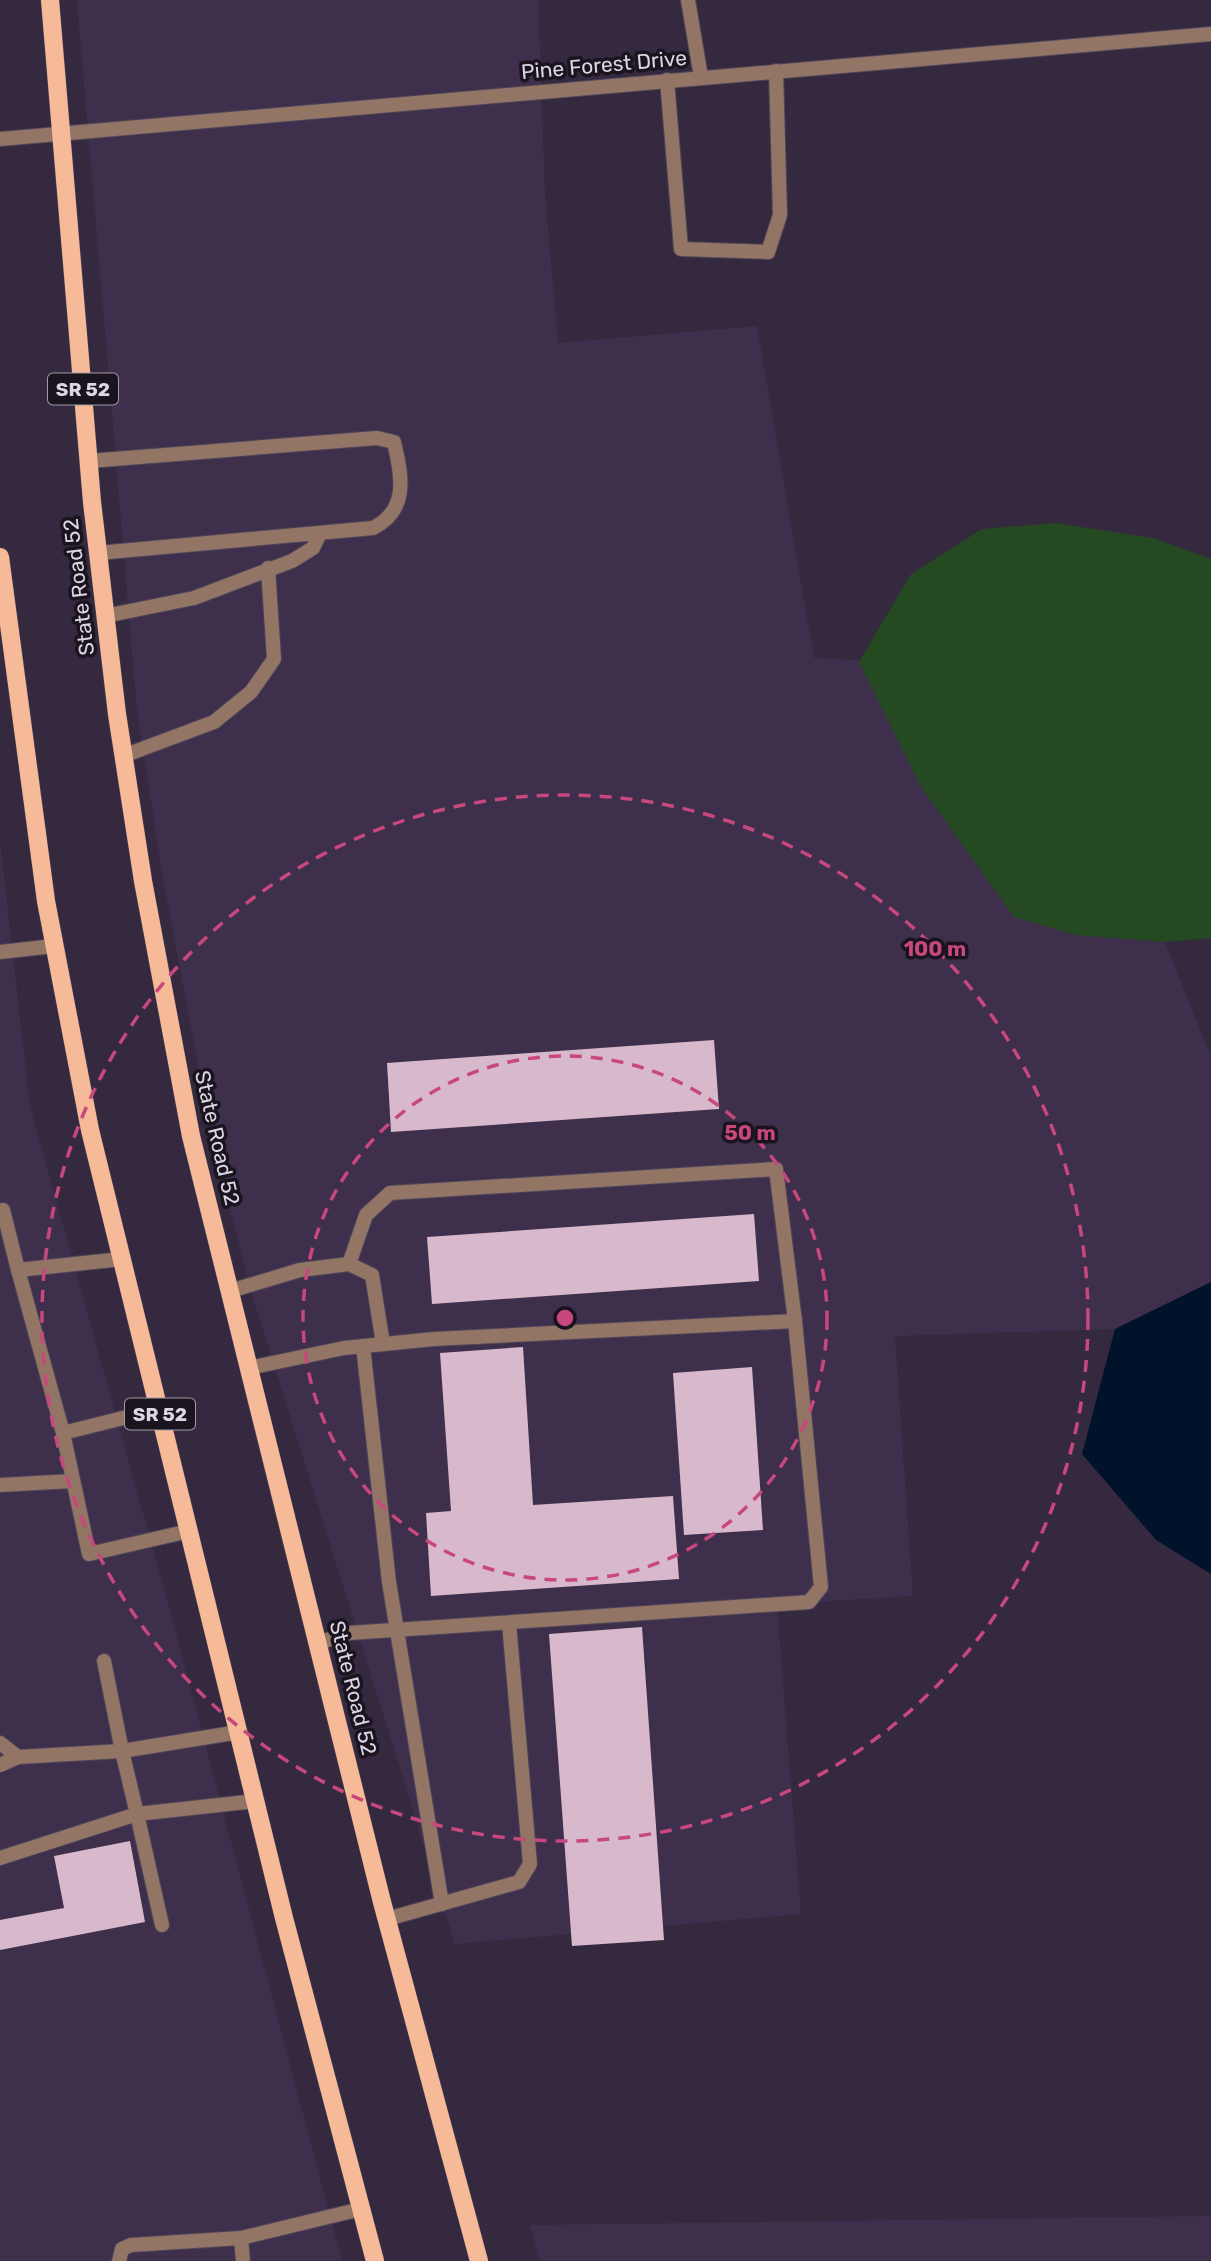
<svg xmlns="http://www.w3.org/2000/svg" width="1211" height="2261" font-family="Rubik,sans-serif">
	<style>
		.built { fill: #3e2f4c }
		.green { fill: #254a21 }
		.water { fill: #00132b }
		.building { fill: #d8b9cb }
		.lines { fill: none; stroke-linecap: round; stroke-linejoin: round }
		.service-casing { stroke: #50455a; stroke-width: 16 }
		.minor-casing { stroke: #50455a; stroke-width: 16 }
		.primary-casing { stroke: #50455a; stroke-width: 19 }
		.service { stroke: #927565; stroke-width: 14 }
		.minor { stroke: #927565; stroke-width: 14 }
		.primary { stroke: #f6ba99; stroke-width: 18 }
		.ring { fill: none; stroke: #c8477d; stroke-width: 3.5; stroke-dasharray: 12 9 }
		.labels { text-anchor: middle; stroke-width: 7; stroke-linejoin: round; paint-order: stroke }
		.shield { fill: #1a141f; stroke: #a29ba9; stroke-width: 2 }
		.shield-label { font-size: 19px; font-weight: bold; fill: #dcd5e4 }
		.street-label { font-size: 21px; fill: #dcd5e4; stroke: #1a141f }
		.centre { fill: #c8477d; stroke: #1a141f; stroke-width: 3.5 }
		.ring-label { font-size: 21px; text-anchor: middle; font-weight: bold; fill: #c8477d; stroke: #1a141f; stroke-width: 7; stroke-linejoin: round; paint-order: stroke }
	</style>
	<rect width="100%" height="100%" fill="#352940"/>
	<g class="built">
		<polygon points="77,0 538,0 545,191 558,343 757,326 814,658 860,660 921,787 1075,935 1165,942 1211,1057 1211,1282 1115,1329 895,1336 913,1596 777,1604 801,1914 455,1944 249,1285 211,1133 163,879 137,711"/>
		<polygon points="0,841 30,1106 169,1607 342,2261 0,2261"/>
		<polygon points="1211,2216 1211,2261 540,2261 530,2225"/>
	</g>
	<polygon class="green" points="1055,523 1153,538 1211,559 1211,938 1165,942 1075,935 1014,917 921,787 859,662 911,574 982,529"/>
	<polygon class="water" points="1211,1282 1211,1574 1156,1540 1082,1454 1115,1329"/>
	<g class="building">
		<polygon points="714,1040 719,1109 391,1132 387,1063"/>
		<polygon points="754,1214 759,1281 432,1304 427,1237"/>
		<polygon points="523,1347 533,1505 673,1496 679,1579 431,1596 426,1513 451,1511 440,1353"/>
		<polygon points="752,1367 763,1530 684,1535 673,1373"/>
		<polygon points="642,1627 664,1940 572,1946 549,1634"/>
		<polygon points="130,1841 145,1922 0,1950 0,1920 64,1908 54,1856"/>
	</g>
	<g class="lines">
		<defs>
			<g id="service">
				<polyline points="688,0 701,77"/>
				<polyline points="667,80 681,249 768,252 780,215 776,71"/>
				<path d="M89 461 377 438 394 442C402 476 409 510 373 528L98 553"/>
				<polyline points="105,616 194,598 292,561 313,548 320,533"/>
				<polyline points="123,756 214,722 251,692 274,659 268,568"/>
				<polyline points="0,952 54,946"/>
				<polyline points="0,1211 3,1210 18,1270 122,1259"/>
				<polyline points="349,1264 366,1215 390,1193 776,1169 795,1321"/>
				<polyline points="18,1270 63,1433"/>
				<polyline points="230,1291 300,1270 349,1264 372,1275 383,1344"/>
				<polyline points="363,1346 389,1582 442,1904"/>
				<polyline points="249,1368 344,1348 434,1339 795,1321 821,1587 809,1602 349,1633 318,1643"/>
				<polyline points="159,1409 63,1433 89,1554 189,1531"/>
				<polyline points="0,1485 73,1481"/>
				<polyline points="239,1732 122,1751 137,1814 256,1801"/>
				<polyline points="0,1743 18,1757"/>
				<polyline points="0,1765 18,1757 122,1751 104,1661"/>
				<polyline points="0,1858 137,1814 162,1925"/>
				<polyline points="387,1919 519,1882 530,1864 509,1623"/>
				<polyline points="241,2238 243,2261"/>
				<polyline points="119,2261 122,2249 131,2245 241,2238 361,2209"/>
			</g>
			<polyline id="minor" points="0,139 1211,34"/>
			<g id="primary">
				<polyline points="50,0 92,502 117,714 143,881 191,1136 382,1902 479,2261"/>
				<polyline points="0,557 46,901 90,1130 284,1918 375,2261"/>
			</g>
		</defs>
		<use href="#service" class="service-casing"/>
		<use href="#minor" class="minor-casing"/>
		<use href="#primary" class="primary-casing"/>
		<use href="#service" class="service"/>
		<use href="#minor" class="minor"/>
		<use href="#primary" class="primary"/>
	</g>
	<g class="ring">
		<circle cx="565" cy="1318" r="262"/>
		<circle cx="565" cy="1318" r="523"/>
	</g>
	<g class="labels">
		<g class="shield">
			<rect x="48" y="373.5" width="70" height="31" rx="5"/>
			<rect x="125" y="1398.5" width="70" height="31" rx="5"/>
		</g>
		<g class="shield-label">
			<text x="83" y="396">SR 52</text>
			<text x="160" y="1421">SR 52</text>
		</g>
		<g class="street-label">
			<text transform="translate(604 65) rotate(-5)" y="7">Pine Forest Drive</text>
			<text transform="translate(79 587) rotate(-97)" y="7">State Road 52</text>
			<text transform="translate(217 1138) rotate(77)" y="7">State Road 52</text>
			<text transform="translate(353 1688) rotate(76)" y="7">State Road 52</text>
		</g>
	</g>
	<circle cx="565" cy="1318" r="10" class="centre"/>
	<g class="ring-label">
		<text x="935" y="956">100 m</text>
		<text x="750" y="1140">50 m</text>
	</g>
</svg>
